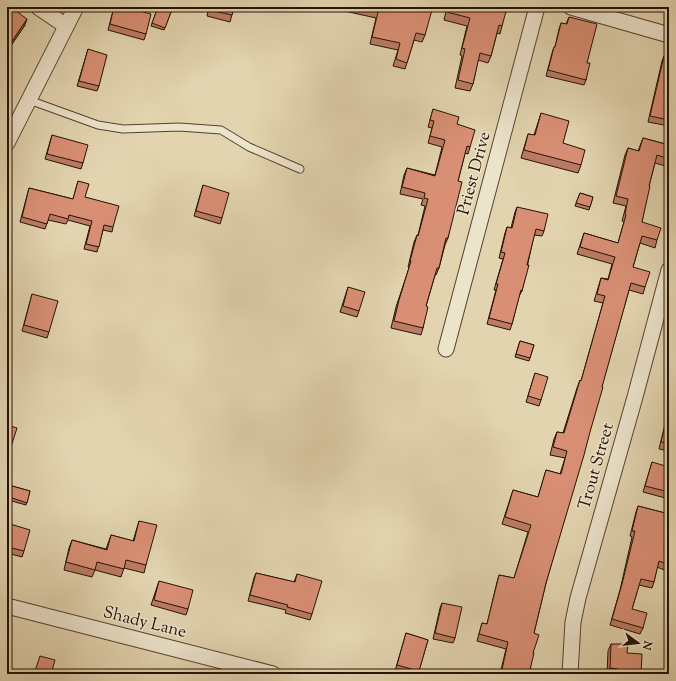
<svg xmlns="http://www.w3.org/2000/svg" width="676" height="681" font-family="'Sorts Mill Goudy',serif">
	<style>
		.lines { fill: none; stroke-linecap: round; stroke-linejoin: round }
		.lane-casing { stroke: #54422f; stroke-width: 9 }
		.street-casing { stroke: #54422f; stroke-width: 17 }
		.lane { stroke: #ece3cb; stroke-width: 7 }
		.street { stroke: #ece3cb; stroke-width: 15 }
		.wall { fill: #bb7b64; stroke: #251204 }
		.shaded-wall { fill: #986451; stroke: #251204 }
		.building { fill: #d98f74; stroke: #251204 }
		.labels { text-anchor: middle; stroke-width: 3; stroke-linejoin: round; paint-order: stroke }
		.street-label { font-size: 17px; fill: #251204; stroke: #ece3cb }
	</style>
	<rect width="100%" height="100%" fill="#e2d4af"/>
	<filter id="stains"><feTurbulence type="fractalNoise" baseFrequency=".005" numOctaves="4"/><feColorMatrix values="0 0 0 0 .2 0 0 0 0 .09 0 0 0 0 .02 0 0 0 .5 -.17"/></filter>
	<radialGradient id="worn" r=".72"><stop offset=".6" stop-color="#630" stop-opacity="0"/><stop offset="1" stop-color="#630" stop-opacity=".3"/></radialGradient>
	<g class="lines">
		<defs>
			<polyline id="lane" points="29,100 98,125 123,129 179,127 221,130 249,147 300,169"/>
			<g id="street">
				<polyline points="38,7 66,26"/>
				<polyline points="571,7 669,35"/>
				<polyline points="7,143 76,7"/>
				<polyline points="446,349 537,7"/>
				<polyline points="7,606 273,674"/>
				<polyline points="570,674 573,622 578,598 635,397 669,270"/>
			</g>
		</defs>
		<use href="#lane" class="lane-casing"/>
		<use href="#street" class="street-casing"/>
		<use href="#lane" class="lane"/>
		<use href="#street" class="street"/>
	</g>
	<g class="wall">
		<polygon points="114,7 125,7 146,34 144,40 108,30"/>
		<polygon points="158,7 171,12 164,30 151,26"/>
		<polygon points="209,7 234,7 230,22 207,16"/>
		<polygon points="325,7 423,7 425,35 422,42 414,40 405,69 393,66 398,50 370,44 376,18 340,10"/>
		<polygon points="447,7 503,7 502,26 500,34 497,33 491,56 488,63 478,60 473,84 470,91 455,88 462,56 460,55 467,26 444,20"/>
		<polygon points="7,16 25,25 8,50 7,50"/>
		<polygon points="569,17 587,63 586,80 584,85 546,76 552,53 554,47 555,47 559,29 561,23 566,24"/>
		<polygon points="88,49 99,86 97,91 77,86"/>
		<polygon points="664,56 669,57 669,126 648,122 662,61"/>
		<polygon points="433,109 457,124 470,147 468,154 465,153 458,181 448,238 445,245 439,268 436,275 435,275 426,306 423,328 421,335 391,328 396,307 409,268 408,267 414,242 417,235 418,235 425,206 421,205 423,199 400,194 404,175 407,168 435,175 442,147 428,143 432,128 428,127"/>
		<polygon points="541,113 563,143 581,165 578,173 521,158 528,134 534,135"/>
		<polygon points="52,135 83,163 81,169 45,159"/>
		<polygon points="643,138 669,145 669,167 655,163 649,186 642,222 657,240 655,248 640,243 633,267 645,287 643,294 629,290 546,583 534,633 533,653 529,674 500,674 506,649 477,641 482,623 487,624 497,582 499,575 514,578 528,532 502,524 513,490 538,497 546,470 560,474 565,458 550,455 554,439 557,432 563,433 577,388 580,380 581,381 603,303 594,301 601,278 608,279 612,264 577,254 584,233 618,243 624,222 622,221 626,206 613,203 625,155 628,148 638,151"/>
		<polygon points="78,181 85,197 113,227 112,232 103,230 97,252 84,249 90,226 68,220 66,224 48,220 45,229 20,222 29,188 73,199"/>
		<polygon points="203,185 222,218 220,224 194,216"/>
		<polygon points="580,193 593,197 589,210 575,206"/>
		<polygon points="517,207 544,231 542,236 534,235 522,291 519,296 512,324 510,330 487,324 496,290 494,290 503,259 499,258 505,233 507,227 511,228 515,212"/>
		<polygon points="348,287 359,311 357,317 340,312"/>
		<polygon points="32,294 49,332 47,338 22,331"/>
		<polygon points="520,341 534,345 529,361 515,357"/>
		<polygon points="535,373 541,400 539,406 526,402"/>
		<polygon points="669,415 669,451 659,449 665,424 667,417 668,417"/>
		<polygon points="7,425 9,453 7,459"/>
		<polygon points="652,462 669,475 669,499 643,492"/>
		<polygon points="12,486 30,491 26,505 8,500"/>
		<polygon points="638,506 669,514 669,530 668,530 664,547 669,548 669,572 657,567 654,582 652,588 639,585 632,609 643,628 640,634 610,625 620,590 632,537 630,536 636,512"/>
		<polygon points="139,521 146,565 144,573 124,568 121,577 95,570 92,577 64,570 69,548 72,540 106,549 111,535 133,541"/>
		<polygon points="7,523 24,551 22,557 7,553"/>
		<polygon points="256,573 294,582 297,574 312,614 310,620 285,613 286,610 248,601 254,578"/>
		<polygon points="159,581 188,609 186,615 151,605"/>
		<polygon points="442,603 455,638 453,643 433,639 440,608"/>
		<polygon points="406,633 428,640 418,674 406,674 395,671"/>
		<polygon points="611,644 627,653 641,674 607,674 608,651"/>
	</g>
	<g class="shaded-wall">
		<polygon points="27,19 25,25 8,50 10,44"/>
		<polygon points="610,668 618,669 616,674 607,674"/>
	</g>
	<g class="building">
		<polygon points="114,7 125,7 151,14 146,34 110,24"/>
		<polygon points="158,7 171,12 165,28 152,23"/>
		<polygon points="210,7 234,7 232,15 209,10"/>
		<polygon points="359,7 423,7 432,10 425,35 416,33 407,63 396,59 400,43 372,37 378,12"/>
		<polygon points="448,7 503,7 507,8 502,26 499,25 491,56 480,53 473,84 458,80 465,49 462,48 470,18 447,12"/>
		<polygon points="12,8 27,19 10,44 7,42 7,16"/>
		<polygon points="569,17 597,24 587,63 590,63 586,80 548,70 554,47 555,47 561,23 567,24"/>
		<polygon points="88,49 107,55 99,86 79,81"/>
		<polygon points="664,56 669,57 669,120 650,116"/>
		<polygon points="433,109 459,117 457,124 475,130 470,147 467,146 458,181 462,182 448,238 446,238 439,268 437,268 426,306 428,307 423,328 394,321 399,300 411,261 410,261 417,235 418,236 428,199 424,198 425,193 402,187 407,168 435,176 445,140 430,136 434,121 430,120"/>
		<polygon points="541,113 569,121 563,143 585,150 581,165 524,150 528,134 535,135"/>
		<polygon points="52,135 88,145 83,163 47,154"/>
		<polygon points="643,138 669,145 669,159 657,155 649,186 650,186 642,222 661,228 657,240 642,236 633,267 650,272 645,287 631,283 602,387 603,387 590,432 584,455 546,583 534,633 539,635 533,653 534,653 529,674 501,674 508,642 479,634 482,623 487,624 499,575 514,578 531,525 505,517 513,490 538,497 546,470 561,474 567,451 553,447 557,432 564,433 580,380 581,381 605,296 597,294 601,278 608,280 615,257 580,247 584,233 618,243 626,215 625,214 628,199 616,196 628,148 639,151"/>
		<polygon points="78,181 89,184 85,197 119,206 113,227 104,225 99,247 86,244 92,221 69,215 68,219 50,214 47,224 22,217 29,188 73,199"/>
		<polygon points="203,185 229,193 222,218 196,211"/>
		<polygon points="580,193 593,197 590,207 576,203"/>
		<polygon points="517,207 548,214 544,231 536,229 527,265 529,265 522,291 521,290 512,324 489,318 498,284 496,284 505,253 501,252 507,227 512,228"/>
		<polygon points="348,287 365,292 359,311 343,306"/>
		<polygon points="32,294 58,301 49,332 24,325"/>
		<polygon points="520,341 534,345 530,358 516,354"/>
		<polygon points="535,373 548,377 541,400 528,396"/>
		<polygon points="667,417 669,418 669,443 661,442"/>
		<polygon points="7,425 17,428 9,453 7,452"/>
		<polygon points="652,462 669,467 669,492 645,486"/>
		<polygon points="12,486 30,491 27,503 9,497"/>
		<polygon points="638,506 669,514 669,528 664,547 669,548 669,565 659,561 654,582 641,579 632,609 647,613 643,628 612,619 622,584 635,531 632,531"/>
		<polygon points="139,521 157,525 146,565 126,560 124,569 97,562 95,570 66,562 72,540 107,550 111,535 134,541"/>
		<polygon points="7,523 30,530 24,551 7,547"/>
		<polygon points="256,573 295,582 297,574 322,581 312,614 287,607 288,605 250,595"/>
		<polygon points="159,581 193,590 188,609 154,600"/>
		<polygon points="442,603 462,607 455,638 435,633"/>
		<polygon points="406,633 428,640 419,671 397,665"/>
		<polygon points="611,644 628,644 627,653 642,654 641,674 617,674 618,669 610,668"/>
		<polygon points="40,656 55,660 51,674 34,674"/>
	</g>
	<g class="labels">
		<g class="street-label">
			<text transform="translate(473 173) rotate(-75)" y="6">Priest Drive</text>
			<text transform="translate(595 466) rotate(-74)" y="6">Trout Street</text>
			<text transform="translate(145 621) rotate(14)" y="6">Shady Lane</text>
		</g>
	</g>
	<rect width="676" height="681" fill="none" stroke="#e2d4af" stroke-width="24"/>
	<rect x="8" y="8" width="660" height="665" fill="none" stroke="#251204" stroke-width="2"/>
	<rect x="12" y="12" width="652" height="657" fill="none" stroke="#251204"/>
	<g transform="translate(638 643) rotate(105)" stroke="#ece3cb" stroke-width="3" paint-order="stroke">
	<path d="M0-3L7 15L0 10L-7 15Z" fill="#251204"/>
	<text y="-6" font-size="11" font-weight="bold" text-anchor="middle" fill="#251204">N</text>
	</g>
	<rect width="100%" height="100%" filter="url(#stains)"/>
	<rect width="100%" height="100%" fill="url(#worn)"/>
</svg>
